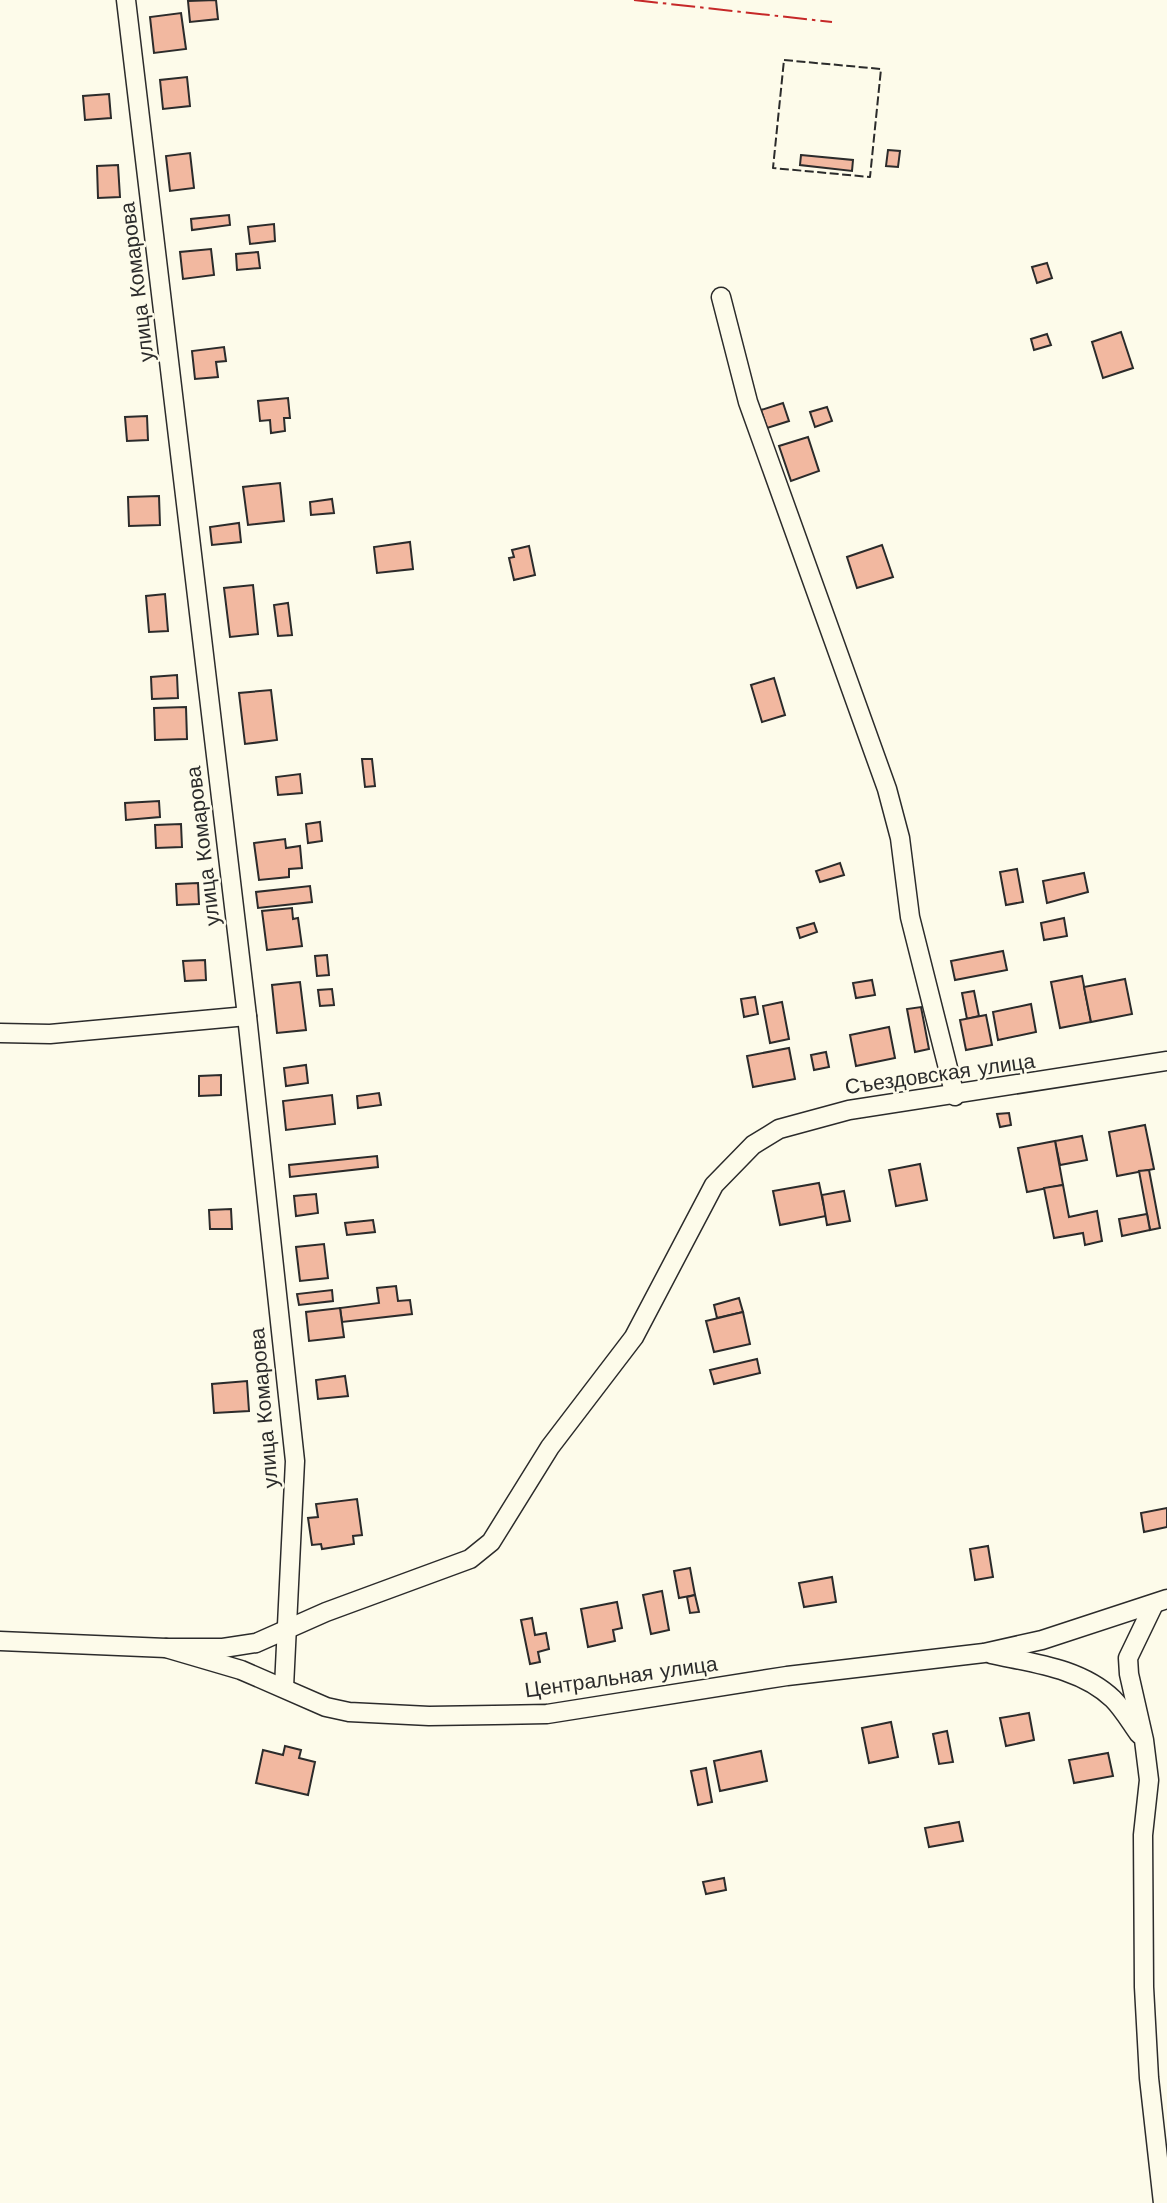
<svg xmlns="http://www.w3.org/2000/svg" width="1167" height="2203" font-family="'Work Sans',sans-serif">
	<style>
		.building { fill: #f2b8a0; stroke: #2b2b2b; stroke-width: 2 }
		.lines { fill: none; stroke-linecap: round; stroke-linejoin: round }
		.minor-casing { stroke: #2b2b2b; stroke-width: 21 }
		.minor { stroke: #fdfbea; stroke-width: 18 }
		.fence { stroke: #2b2b2b; stroke-width: 2; stroke-dasharray: 9 3.5; stroke-linecap: butt }
		.power { stroke: #c62828; stroke-width: 2; stroke-dasharray: 24 5 3.5 5; stroke-linecap: butt }
		.labels { text-anchor: middle; stroke-width: 5; stroke-linejoin: round; paint-order: stroke }
		.street-label { font-size: 21px; fill: #2b2b2b; stroke: #fdfbea }
	</style>
	<rect width="100%" height="100%" fill="#fdfbea"/>
	<g class="building">
		<polygon points="216,0 218,19 190,22 188,1"/>
		<polygon points="181,13 186,49 154,53 150,17"/>
		<polygon points="187,77 190,106 163,109 160,80"/>
		<polygon points="109,94 111,118 85,120 83,96"/>
		<polygon points="888,150 900,151 898,167 886,166"/>
		<polygon points="190,153 194,188 170,191 166,156"/>
		<polygon points="801,155 853,160 852,171 800,165"/>
		<polygon points="118,165 120,197 98,198 97,166"/>
		<polygon points="229,215 230,225 192,230 191,219"/>
		<polygon points="274,224 275,241 250,244 248,227"/>
		<polygon points="211,249 214,275 183,279 180,252"/>
		<polygon points="258,252 260,268 237,270 236,254"/>
		<polygon points="1047,263 1052,278 1037,283 1032,267"/>
		<polygon points="1121,332 1133,368 1103,378 1092,342"/>
		<polygon points="1047,334 1051,345 1034,350 1031,339"/>
		<polygon points="224,347 226,361 216,362 218,377 195,379 192,351"/>
		<polygon points="288,398 290,418 284,418 285,431 271,433 270,420 260,421 258,401"/>
		<polygon points="783,403 789,421 767,428 761,410"/>
		<polygon points="827,407 832,421 815,427 810,412"/>
		<polygon points="147,416 148,440 127,441 125,417"/>
		<polygon points="808,437 819,471 791,481 779,446"/>
		<polygon points="280,483 284,521 248,525 243,487"/>
		<polygon points="159,496 160,525 129,526 128,497"/>
		<polygon points="332,499 334,513 311,515 310,502"/>
		<polygon points="239,523 241,542 212,545 210,527"/>
		<polygon points="410,542 413,569 377,573 374,547"/>
		<polygon points="882,545 893,577 857,588 847,557"/>
		<polygon points="529,546 535,575 514,580 509,558 514,557 512,550"/>
		<polygon points="253,585 258,634 230,637 224,588"/>
		<polygon points="165,594 168,631 149,632 146,596"/>
		<polygon points="288,603 292,635 278,636 274,605"/>
		<polygon points="177,675 178,698 152,699 151,677"/>
		<polygon points="774,678 785,715 762,722 751,685"/>
		<polygon points="271,690 277,740 245,744 239,693"/>
		<polygon points="186,707 187,739 155,740 154,708"/>
		<polygon points="362,759 372,759 375,786 365,787"/>
		<polygon points="300,774 302,793 278,795 276,777"/>
		<polygon points="159,801 160,817 126,820 125,803"/>
		<polygon points="320,822 322,841 308,843 306,824"/>
		<polygon points="181,824 182,847 156,848 155,825"/>
		<polygon points="285,839 286,848 300,846 302,868 289,869 289,877 259,880 254,843"/>
		<polygon points="840,863 844,875 820,882 816,871"/>
		<polygon points="1017,869 1023,902 1006,905 1000,872"/>
		<polygon points="1084,873 1088,892 1047,903 1043,881"/>
		<polygon points="198,883 199,904 177,905 176,884"/>
		<polygon points="310,886 312,902 258,908 256,892"/>
		<polygon points="292,908 293,919 298,918 302,946 267,950 262,911"/>
		<polygon points="1064,918 1067,936 1044,940 1041,923"/>
		<polygon points="814,923 817,932 800,938 797,928"/>
		<polygon points="1003,951 1007,970 955,980 951,961"/>
		<polygon points="327,955 329,975 317,976 315,956"/>
		<polygon points="205,960 206,980 185,981 183,961"/>
		<polygon points="1082,976 1091,1022 1060,1028 1051,982"/>
		<polygon points="1125,979 1132,1014 1091,1022 1084,987"/>
		<polygon points="872,980 875,995 856,998 853,983"/>
		<polygon points="300,982 306,1030 277,1033 272,985"/>
		<polygon points="332,989 334,1005 320,1006 318,990"/>
		<polygon points="974,991 979,1016 967,1019 962,993"/>
		<polygon points="755,997 758,1014 744,1017 741,999"/>
		<polygon points="782,1002 789,1039 770,1043 763,1006"/>
		<polygon points="1031,1004 1036,1032 998,1040 993,1012"/>
		<polygon points="921,1007 929,1049 915,1052 907,1009"/>
		<polygon points="986,1015 992,1045 966,1050 960,1020"/>
		<polygon points="889,1027 895,1058 856,1066 850,1035"/>
		<polygon points="789,1048 795,1079 753,1087 747,1056"/>
		<polygon points="826,1052 829,1067 814,1070 811,1055"/>
		<polygon points="306,1065 308,1083 286,1086 284,1068"/>
		<polygon points="221,1075 221,1095 199,1096 199,1076"/>
		<polygon points="379,1093 381,1105 358,1108 357,1096"/>
		<polygon points="332,1095 335,1124 286,1130 283,1101"/>
		<polygon points="1009,1113 1011,1125 1000,1127 997,1114"/>
		<polygon points="1145,1125 1154,1169 1117,1176 1109,1132"/>
		<polygon points="1082,1136 1087,1160 1060,1165 1055,1141"/>
		<polygon points="1055,1141 1063,1185 1027,1192 1018,1148"/>
		<polygon points="377,1156 378,1167 290,1177 289,1165"/>
		<polygon points="920,1164 927,1200 896,1206 889,1170"/>
		<polygon points="1149,1170 1160,1228 1150,1230 1139,1171"/>
		<polygon points="819,1183 826,1216 780,1225 773,1191"/>
		<polygon points="1063,1185 1069,1217 1097,1211 1102,1241 1085,1245 1083,1233 1054,1238 1044,1188"/>
		<polygon points="844,1191 850,1221 827,1225 822,1195"/>
		<polygon points="316,1194 318,1213 296,1216 294,1196"/>
		<polygon points="231,1209 232,1229 210,1229 209,1210"/>
		<polygon points="1147,1214 1150,1230 1122,1236 1119,1219"/>
		<polygon points="373,1220 375,1232 347,1235 345,1223"/>
		<polygon points="324,1244 328,1278 300,1281 296,1247"/>
		<polygon points="396,1286 398,1301 410,1300 412,1314 342,1322 340,1308 379,1303 377,1288"/>
		<polygon points="332,1290 333,1301 299,1305 297,1294"/>
		<polygon points="739,1298 743,1312 717,1318 714,1305"/>
		<polygon points="340,1308 344,1337 309,1341 306,1312"/>
		<polygon points="743,1312 750,1344 714,1352 706,1321"/>
		<polygon points="757,1359 760,1373 714,1384 710,1370"/>
		<polygon points="345,1376 348,1396 318,1399 316,1380"/>
		<polygon points="247,1381 249,1411 214,1413 212,1384"/>
		<polygon points="357,1499 362,1535 353,1536 354,1544 322,1549 321,1544 312,1545 308,1518 318,1517 316,1504"/>
		<polygon points="1167,1508 1167,1527 1144,1532 1141,1513"/>
		<polygon points="988,1546 993,1577 975,1580 970,1549"/>
		<polygon points="690,1568 695,1595 679,1598 674,1571"/>
		<polygon points="832,1577 836,1602 804,1607 799,1583"/>
		<polygon points="662,1591 669,1630 651,1634 643,1595"/>
		<polygon points="695,1595 699,1612 690,1613 687,1597"/>
		<polygon points="617,1602 622,1628 613,1630 615,1641 588,1647 581,1609"/>
		<polygon points="532,1618 535,1635 546,1633 549,1649 538,1652 540,1662 530,1664 521,1620"/>
		<polygon points="1029,1713 1034,1740 1006,1746 1000,1718"/>
		<polygon points="891,1722 898,1757 869,1763 862,1728"/>
		<polygon points="947,1731 953,1762 939,1764 933,1734"/>
		<polygon points="285,1746 301,1750 299,1758 315,1762 308,1795 256,1783 263,1750 283,1755"/>
		<polygon points="761,1751 767,1781 720,1791 714,1761"/>
		<polygon points="1108,1753 1113,1776 1074,1783 1069,1760"/>
		<polygon points="706,1768 712,1802 698,1805 691,1771"/>
		<polygon points="959,1822 963,1841 929,1847 925,1828"/>
		<polygon points="724,1878 726,1890 706,1894 703,1882"/>
	</g>
	<g class="lines">
		<defs>
			<g id="minor">
				<polyline points="126,0 247,1016 295,1461 284,1687"/>
				<polyline points="721,297 748,402 887,789 900,838 910,917 955,1096"/>
				<polyline points="0,1033 50,1034 247,1016"/>
				<polyline points="1154,1604 1128,1658 1129,1674 1144,1740 1149,1780 1143,1835 1144,1987 1149,2078 1163,2203"/>
				<polyline points="0,1641 166,1648 241,1670 326,1707 349,1712 429,1716 547,1714 787,1676 984,1653 1042,1640 1167,1599"/>
				<polyline points="166,1648 223,1648 256,1643 326,1612 470,1559 491,1542 550,1447 634,1337 714,1185 753,1145 779,1129 849,1110 1167,1061"/>
				<path d="M991 1654C1032 1663 1081 1668 1113 1699 1123 1709 1131 1723 1139 1734"/>
			</g>
		</defs>
		<use href="#minor" class="minor-casing"/>
		<use href="#minor" class="minor"/>
		<polygon class="fence" points="784,60 881,69 870,177 773,168"/>
		<polyline class="power" points="634,0 832,22"/>
	</g>
	<g class="labels">
		<g class="street-label">
			<text transform="translate(137 282) rotate(-97)" y="7">улица Комарова</text>
			<text transform="translate(203 846) rotate(-97)" y="7">улица Комарова</text>
			<text transform="translate(940 1074) rotate(-8)" y="7">Съездовская улица</text>
			<text transform="translate(264 1408) rotate(-95)" y="7">улица Комарова</text>
			<text transform="translate(621 1677) rotate(-8)" y="7">Центральная улица</text>
		</g>
	</g>
</svg>
